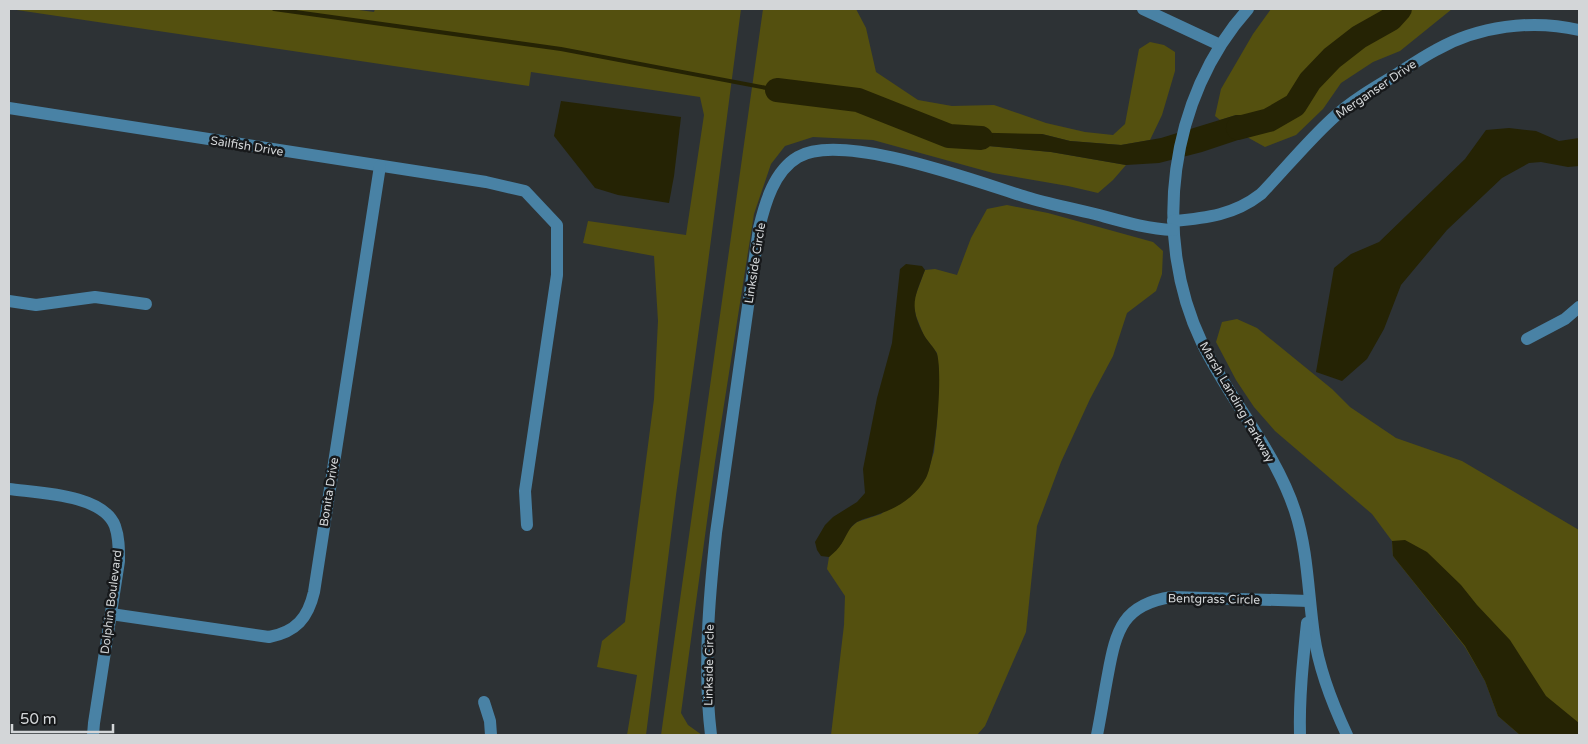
<svg xmlns="http://www.w3.org/2000/svg" width="1588" height="744" font-family="'Varela Round',sans-serif">
	<style>
		.green { fill: #54500f }
		.water { fill: #252304 }
		.lines { fill: none; stroke-linecap: round; stroke-linejoin: round }
		.stream { stroke: #252304; stroke-width: 4 }
		.river { stroke: #252304; stroke-width: 24 }
		.minor { stroke: #4982a5; stroke-width: 12 }
		.labels { text-anchor: middle; stroke-width: 5; stroke-linejoin: round; paint-order: stroke }
		.street-label { font-size: 12px; fill: #d3d6d8; stroke: #17191b }
	</style>
	<rect width="100%" height="100%" fill="#2d3235"/>
	<g class="green">
		<polygon points="10,9 352,9 374,12 375,9 741,9 706,278 676,495 646,735 627,735 637,675 597,667 602,641 625,622 654,399 658,321 654,256 583,243 588,221 686,235 704,115 700,97 531,72 529,86"/>
		<polygon points="763,9 856,9 866,28 876,72 918,100 952,106 994,105 1046,123 1085,132 1113,135 1125,124 1139,49 1150,42 1164,45 1175,52 1175,71 1162,115 1150,140 1121,145 1070,141 1042,134 949,136 956,143 1051,152 1126,165 1113,180 1098,193 1068,186 993,173 873,140 813,137 785,146 771,164 754,214 715,462 681,713 688,725 702,735 661,735"/>
		<polygon points="1271,9 1452,9 1400,51 1373,62 1341,83 1323,109 1296,135 1265,147 1247,137 1260,130 1236,115 1220,120 1215,116 1221,89 1253,34"/>
		<polygon points="1007,205 1048,213 1153,242 1163,251 1162,274 1156,291 1127,313 1113,356 1090,399 1061,462 1037,526 1026,632 985,726 977,735 831,735 844,625 845,596 827,569 829,557 841,544 848,530 857,522 881,514 926,477 934,452 937,423 939,373 937,353 924,336 916,316 913,302 925,270 935,269 957,275 971,238 987,209"/>
		<polygon points="1237,319 1257,328 1332,389 1350,407 1396,438 1462,461 1579,530 1579,735 1520,735 1498,716 1485,681 1465,647 1393,556 1392,541 1372,514 1275,431 1254,407 1236,380 1216,342 1222,322"/>
	</g>
	<g class="water">
		<polygon points="561,101 681,117 674,176 669,203 618,195 595,188 554,136"/>
		<polygon points="1236,115 1256,115 1269,120 1260,130 1247,137 1202,152 1159,163 1126,165 1051,152 956,143 949,136 955,132 1042,134 1070,141 1121,145 1161,138"/>
		<polygon points="1509,128 1536,131 1559,141 1579,138 1579,166 1568,167 1541,162 1529,163 1502,178 1447,230 1401,285 1384,329 1367,359 1342,381 1316,372 1334,268 1351,254 1379,242 1465,159 1486,130"/>
		<path d="M906 264 922 266 925 270C914 298 909 307 924 335 927 341 934 347 937 354 943 374 936 459 926 478 916 496 898 508 879 514 872 517 864 518 857 522 849 527 847 535 842 543 839 548 834 553 829 557L821 556 817 550 815 542 825 525 833 517 857 502 865 493 863 469 877 398 892 343 900 269Z"/>
		<polygon points="1405,540 1427,552 1461,585 1477,605 1510,640 1546,696 1579,723 1579,735 1520,735 1498,716 1485,681 1465,646 1393,556 1392,541"/>
	</g>
	<g class="lines">
		<polyline class="stream" points="274,9 561,49 777,90"/>
		<g class="river">
			<polyline points="777,90 858,100 949,136 981,138"/>
			<polyline points="1238,128 1269,120 1295,105 1310,81 1332,58 1359,37 1391,19 1400,9"/>
		</g>
		<g class="minor">
			<polyline points="1143,9 1220,45"/>
			<path d="M1248 9C1169 97 1151 237 1202 343 1230 401 1275 450 1295 511 1308 551 1308 593 1314 635 1319 670 1332 703 1347 735"/>
			<polyline points="9,108 486,182 525,191 557,225 557,275 525,491 527,525"/>
			<path d="M1173 221C1207 218 1234 215 1261 194 1285 169 1307 142 1332 119 1350 102 1372 89 1394 76 1408 67 1421 58 1436 50 1478 26 1532 19 1579 30"/>
			<polyline points="9,301 36,305 95,297 146,304"/>
			<polyline points="1527,339 1565,319 1579,307"/>
			<path d="M9 489C38 493 103 494 115 526 119 537 119 549 119 561L94 723 93 735"/>
			<path d="M111 614 269 637C296 632 308 618 314 592L380 166"/>
			<polyline points="484,702 490,721 491,735"/>
			<path d="M711 735C703 669 709 599 716 533L759 228C765 203 774 171 798 157 841 131 978 182 1026 197 1048 204 1072 208 1095 214 1121 221 1147 229 1173 230"/>
			<path d="M1097 735C1101 715 1104 695 1108 674 1116 630 1123 604 1172 597L1309 601"/>
			<path d="M1300 735C1299 698 1303 660 1307 623"/>
		</g>
	</g>
	<g class="labels">
		<g class="street-label">
			<text transform="translate(1376 89) rotate(-34)" y="4">Merganser Drive</text>
			<text transform="translate(247 146) rotate(9)" y="4">Sailfish Drive</text>
			<text transform="translate(755 263) rotate(-81)" y="4">Linkside Circle</text>
			<text transform="translate(1237 402) rotate(60)" y="4">Marsh Landing Parkway</text>
			<text transform="translate(329 492) rotate(-81)" y="4">Bonita Drive</text>
			<text transform="translate(1214 599) rotate(1)" y="4">Bentgrass Circle</text>
			<text transform="translate(111 602) rotate(-83)" y="4">Dolphin Boulevard</text>
			<text transform="translate(709 665) rotate(-89)" y="4">Linkside Circle</text>
		</g>
	</g>
	<rect width="1588" height="744" fill="none" stroke="#d3d6d8" stroke-width="20"/>
	<path d="M12 724v8h101v-8" fill="none" stroke="#d3d6d8" stroke-width="2.5"/>
	<text x="20" y="724" font-size="15" fill="#d3d6d8" stroke="#17191b" stroke-width="4" paint-order="stroke">50 m</text>
</svg>
